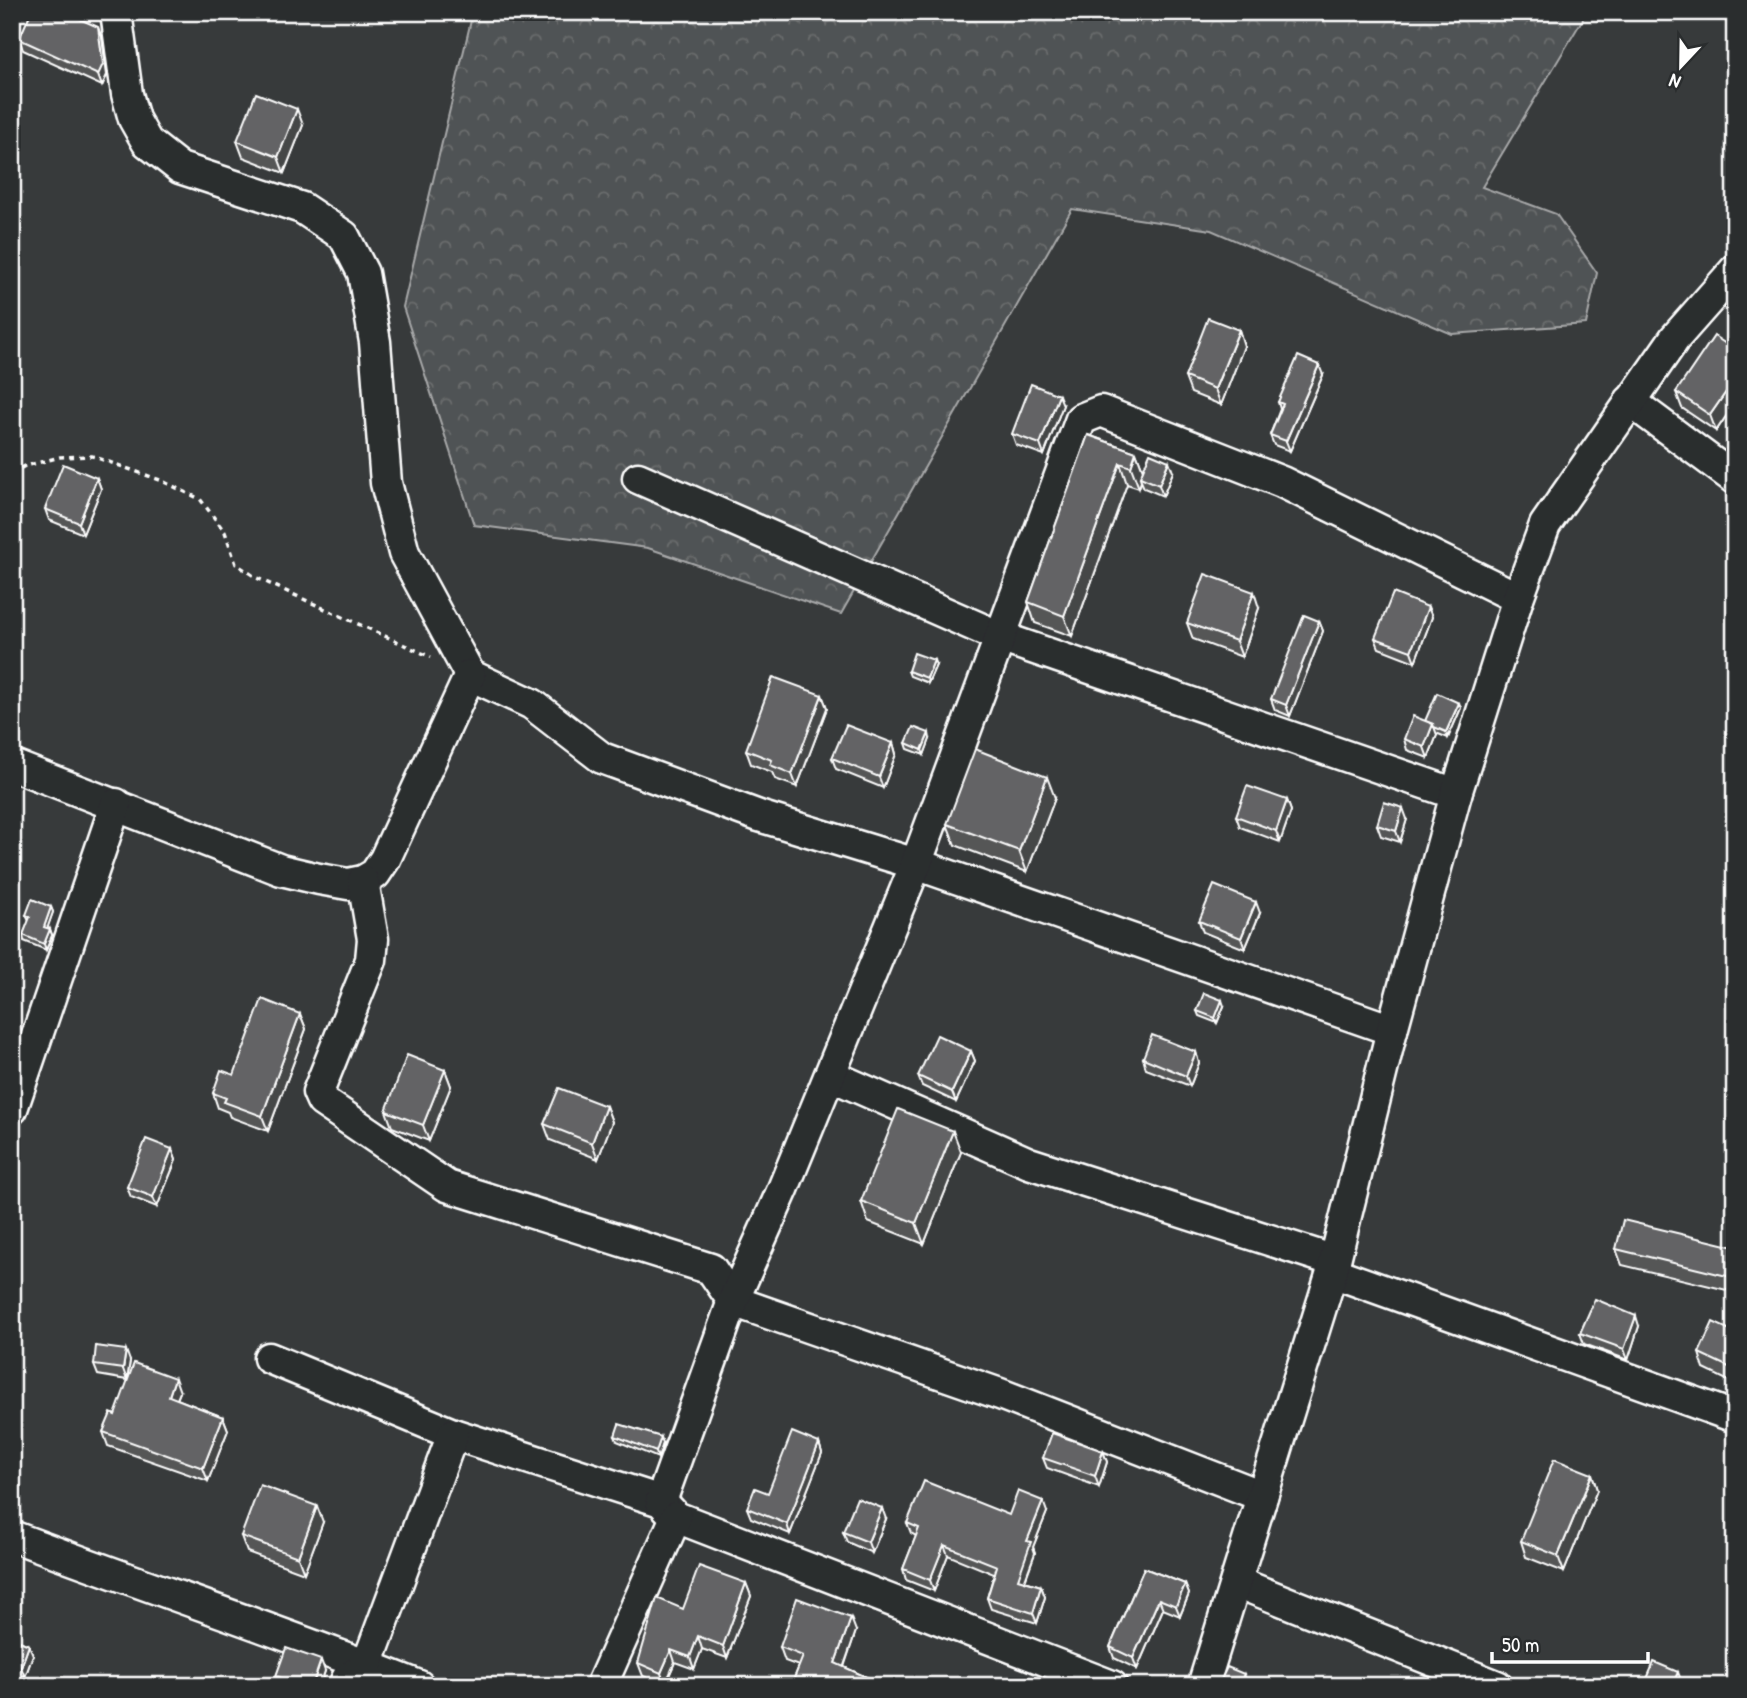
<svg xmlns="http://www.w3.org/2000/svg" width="1747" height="1698" font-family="'Patrick Hand',sans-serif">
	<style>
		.forest { fill: url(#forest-crowns); stroke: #a8a9aa; stroke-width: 2 }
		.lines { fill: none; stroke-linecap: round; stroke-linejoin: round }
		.minor-casing { stroke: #fff; stroke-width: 35 }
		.path { stroke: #fff; stroke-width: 3.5; stroke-dasharray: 5 5; stroke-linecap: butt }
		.minor { stroke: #2a2d2e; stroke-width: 30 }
		.wall { fill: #555657; stroke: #fff; stroke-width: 2 }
		.shaded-wall { fill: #454647; stroke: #fff; stroke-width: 2 }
		.building { fill: #636465; stroke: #fff; stroke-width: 2 }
	</style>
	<defs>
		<pattern id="forest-crowns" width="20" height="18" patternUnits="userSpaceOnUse" patternTransform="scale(1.75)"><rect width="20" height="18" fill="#505354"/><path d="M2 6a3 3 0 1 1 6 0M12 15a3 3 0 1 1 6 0" fill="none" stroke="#6a6d6e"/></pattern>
	</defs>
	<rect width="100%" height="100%" fill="#373a3b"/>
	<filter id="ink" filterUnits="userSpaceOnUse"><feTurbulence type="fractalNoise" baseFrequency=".0143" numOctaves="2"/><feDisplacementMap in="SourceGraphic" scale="14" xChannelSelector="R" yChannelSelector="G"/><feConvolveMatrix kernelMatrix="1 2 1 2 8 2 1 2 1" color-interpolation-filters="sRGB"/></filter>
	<g filter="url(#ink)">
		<polygon class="forest" points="473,12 1587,12 1482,187 1556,214 1597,273 1586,324 1452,334 1211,230 1072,209 841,614 648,548 474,525 403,307"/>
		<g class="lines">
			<defs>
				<g id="minor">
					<polyline points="116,12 127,94 134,119 147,142 180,168 302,208 344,236 363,273 375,342 386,483 404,553 470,675 532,704 602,758 759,816 916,864 1392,1030"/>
					<polyline points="1630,401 1735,479"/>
					<polyline points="638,478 1000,637 1456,794"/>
					<polyline points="12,765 281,870 319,879 348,884 363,881 375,874 385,859 470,675"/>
					<polyline points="363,881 373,939 371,960 318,1092 322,1101 447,1186 711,1269 733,1301 1000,1394 1262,1496"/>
					<polyline points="830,1075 1029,1163 1335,1261"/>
					<polyline points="12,1109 116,804"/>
					<polyline points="1332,1272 1735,1417"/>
					<polyline points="269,1358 453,1434 661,1501 676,1517 1112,1686"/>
					<polyline points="661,1501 733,1301 783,1189 916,864 1081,419 1101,411 1282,482 1518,598"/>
					<path d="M12 1536C147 1587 284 1632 419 1686"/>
					<polyline points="1236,1582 1497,1686"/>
					<polyline points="344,1686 347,1679 367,1665 453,1434"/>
					<polyline points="601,1686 676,1517"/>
					<polyline points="1203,1686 1332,1272 1392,1030 1456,794 1518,598 1545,525 1675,338 1735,270"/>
				</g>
			</defs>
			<use href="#minor" class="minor-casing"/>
			<polyline class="path" points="12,473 25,466 60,457 92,456 160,480 200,499 225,532 236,564 257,578 431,657"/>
			<use href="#minor" class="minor"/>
		</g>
		<g class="wall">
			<polygon points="102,38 107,75 102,86 23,50 19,39"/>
			<polygon points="303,125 284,173 243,157 237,141"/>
			<polygon points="1239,330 1244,346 1221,405 1191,393 1185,377"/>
			<polygon points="1735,350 1735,403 1716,431 1682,408 1676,392"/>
			<polygon points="1323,375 1290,451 1274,445 1270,435 1280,409 1278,402"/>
			<polygon points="1063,405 1044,455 1016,445 1012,434"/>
			<polygon points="1088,435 1136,452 1143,470 1173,472 1163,496 1144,488 1141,481 1139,488 1127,484 1072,636 1035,623 1028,602"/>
			<polygon points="97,478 101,489 83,534 49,520 45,509"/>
			<polygon points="1428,607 1432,617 1415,662 1379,648 1375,638"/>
			<polygon points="1259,608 1242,657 1193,639 1187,623"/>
			<polygon points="1319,621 1323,631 1290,716 1275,710 1271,699"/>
			<polygon points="936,665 928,683 910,676 908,671"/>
			<polygon points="822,695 827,708 797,787 775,779 772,772 751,764 746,750"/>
			<polygon points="1459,703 1461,708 1448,738 1436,733 1437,735 1428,758 1407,750 1404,739 1425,721"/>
			<polygon points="930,739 924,755 908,749 906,743"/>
			<polygon points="893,743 896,754 883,788 836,769 832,758"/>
			<polygon points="1055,798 1027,872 955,845 947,824"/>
			<polygon points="1287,800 1291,811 1280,842 1240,827 1236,816"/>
			<polygon points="1407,819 1400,842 1381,836 1377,825"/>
			<polygon points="51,907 53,912 47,928 50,929 52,935 46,950 24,941 23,935 29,921 26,915"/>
			<polygon points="1260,913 1245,949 1203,932 1199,921"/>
			<polygon points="1224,1006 1217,1023 1199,1016 1197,1011"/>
			<polygon points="300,1014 306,1029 268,1131 230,1117 228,1112 218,1108 213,1093 234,1075"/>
			<polygon points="971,1051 975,1061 956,1102 922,1086 918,1076"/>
			<polygon points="1196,1052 1199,1063 1190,1086 1146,1069 1143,1058"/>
			<polygon points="445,1070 451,1086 429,1141 392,1127 386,1111"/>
			<polygon points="606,1106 612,1122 598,1159 550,1140 544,1124"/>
			<polygon points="172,1149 176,1160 157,1207 131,1197 127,1187"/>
			<polygon points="961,1152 924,1244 868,1222 861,1201"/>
			<polygon points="1735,1247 1735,1292 1622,1265 1616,1249"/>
			<polygon points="1735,1317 1735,1384 1704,1369 1699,1353 1730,1330"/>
			<polygon points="1639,1326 1628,1360 1584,1344 1580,1333"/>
			<polygon points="130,1361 127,1380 98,1375 94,1365"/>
			<polygon points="180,1392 177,1399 223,1417 228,1430 208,1481 108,1446 103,1432 115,1415"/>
			<polygon points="615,1436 663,1443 658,1458 617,1441"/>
			<polygon points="819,1443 822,1453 790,1534 751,1518 747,1508 768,1493"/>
			<polygon points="1103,1451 1107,1462 1099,1487 1047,1468 1043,1458"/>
			<polygon points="1592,1474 1597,1490 1564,1572 1526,1557 1521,1541"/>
			<polygon points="1047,1512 1033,1547 1035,1553 1025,1581 1041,1586 1045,1597 1037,1623 991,1609 987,1598 994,1574 948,1555 934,1591 906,1580 903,1569 916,1536 911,1533 907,1523"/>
			<polygon points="886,1519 872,1553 847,1542 843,1532"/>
			<polygon points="323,1522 304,1573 247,1552 241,1536"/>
			<polygon points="1144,1568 1185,1584 1189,1594 1180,1616 1163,1609 1137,1669 1114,1658 1110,1647"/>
			<polygon points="746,1583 751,1596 727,1658 702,1649 694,1669 675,1662 665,1685 643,1676 638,1663 683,1609"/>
			<polygon points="856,1631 844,1667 884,1685 885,1686 791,1686 799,1666 785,1661 780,1647"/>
			<polygon points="12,1638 29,1645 33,1655 25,1677 12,1673"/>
			<polygon points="325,1671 320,1686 279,1686 276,1676"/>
		</g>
		<g class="shaded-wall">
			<polygon points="98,27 102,38 107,75 102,86 98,75"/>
			<polygon points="297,109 303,125 284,173 278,157"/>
			<polygon points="12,297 16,309 13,317 18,331 12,346"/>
			<polygon points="1239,330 1244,346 1221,405 1215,389"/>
			<polygon points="1319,365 1323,375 1290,451 1286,441"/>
			<polygon points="1735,379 1735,403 1716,431 1710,415"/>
			<polygon points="1059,395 1063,405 1044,455 1040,444"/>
			<polygon points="1136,452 1144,473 1140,477 1141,481 1139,488 1131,467"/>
			<polygon points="1169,461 1173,472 1163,496 1159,485"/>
			<polygon points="1120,463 1127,484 1072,636 1064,616"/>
			<polygon points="97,478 101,489 83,534 79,523"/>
			<polygon points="1254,592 1259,608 1242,657 1236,641"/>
			<polygon points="1428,607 1432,617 1415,662 1411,651"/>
			<polygon points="1319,621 1323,631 1290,716 1286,705"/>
			<polygon points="934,660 936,665 928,683 927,678"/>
			<polygon points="822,695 827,708 797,787 792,774"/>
			<polygon points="1459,703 1461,708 1448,738 1446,732"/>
			<polygon points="1433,724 1437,735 1428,758 1424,747"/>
			<polygon points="929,733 930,739 924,755 922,750"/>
			<polygon points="893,743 896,754 883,788 879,777"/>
			<polygon points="1047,777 1055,798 1027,872 1019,851"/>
			<polygon points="1287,800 1291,811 1280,842 1276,831"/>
			<polygon points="1403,808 1407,819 1400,842 1396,831"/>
			<polygon points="1256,902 1260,913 1245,949 1241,938"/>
			<polygon points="51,907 53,912 46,932 44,927"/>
			<polygon points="50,929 52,935 46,950 44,944"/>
			<polygon points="1222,1000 1224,1006 1217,1023 1215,1018"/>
			<polygon points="300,1014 306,1029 268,1131 262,1116"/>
			<polygon points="971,1051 975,1061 956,1102 952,1092"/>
			<polygon points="1196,1052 1199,1063 1190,1086 1186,1076"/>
			<polygon points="445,1070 451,1086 429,1141 423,1125"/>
			<polygon points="606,1106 612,1122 598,1159 592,1143"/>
			<polygon points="953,1131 961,1152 924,1244 916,1223"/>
			<polygon points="172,1149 176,1160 157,1207 153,1197"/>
			<polygon points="1636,1316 1639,1326 1628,1360 1624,1349"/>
			<polygon points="126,1350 130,1361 127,1380 123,1369"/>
			<polygon points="175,1378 180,1392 173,1409 169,1396"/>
			<polygon points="223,1417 228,1430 208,1481 203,1468"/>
			<polygon points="661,1437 663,1443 658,1458 656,1452"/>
			<polygon points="819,1443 822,1453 790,1534 787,1524"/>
			<polygon points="1103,1451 1107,1462 1099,1487 1095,1476"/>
			<polygon points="1592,1474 1597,1490 1564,1572 1558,1556"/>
			<polygon points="1043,1501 1047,1512 1033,1547 1035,1553 1021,1590 1018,1579 1027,1541"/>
			<polygon points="317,1506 323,1522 304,1573 298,1557"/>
			<polygon points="882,1508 886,1519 872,1553 868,1542"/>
			<polygon points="944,1545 948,1555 934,1591 930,1580"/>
			<polygon points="746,1583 751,1596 727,1658 723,1646"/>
			<polygon points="1185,1584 1189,1594 1180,1616 1176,1606"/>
			<polygon points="1041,1586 1045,1597 1037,1623 1033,1613"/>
			<polygon points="1159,1599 1163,1609 1137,1669 1133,1658"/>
			<polygon points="851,1618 856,1631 840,1677 835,1663"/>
			<polygon points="698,1636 702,1649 694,1669 690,1657"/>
			<polygon points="29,1645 33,1655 25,1677 21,1667"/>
			<polygon points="671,1650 675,1662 665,1685 661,1673"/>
			<polygon points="321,1660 325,1671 320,1686 312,1686"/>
			<polygon points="1678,1672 1682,1683 1680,1686 1672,1686"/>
			<polygon points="1244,1674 1246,1679 1243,1686 1239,1686"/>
		</g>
		<g class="building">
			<polygon points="31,12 64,12 98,27 103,64 98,75 19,39"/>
			<polygon points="256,93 297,109 278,157 237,141"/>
			<polygon points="1208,318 1239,330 1215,389 1185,377"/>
			<polygon points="1714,336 1735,350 1735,379 1710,415 1676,392"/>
			<polygon points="1298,356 1319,365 1286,441 1270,435 1283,404 1278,402"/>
			<polygon points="1031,384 1059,395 1040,444 1012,434"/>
			<polygon points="1088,435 1136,452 1131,467 1120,463 1064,616 1028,602"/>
			<polygon points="1150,453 1169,461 1159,485 1140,477"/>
			<polygon points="63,464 97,478 79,523 45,509"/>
			<polygon points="1205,574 1254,592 1236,641 1187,623"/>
			<polygon points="1393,593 1428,607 1411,651 1375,638"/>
			<polygon points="1304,615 1319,621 1286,705 1271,699"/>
			<polygon points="914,653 934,660 927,678 908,671"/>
			<polygon points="773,677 822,695 792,774 770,765 772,760 746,750"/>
			<polygon points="1437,693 1459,703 1446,732 1434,727 1433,724 1425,721"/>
			<polygon points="1413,716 1433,724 1424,747 1404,739"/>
			<polygon points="846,725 893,743 879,777 832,758"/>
			<polygon points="913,727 929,733 922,750 906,743"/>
			<polygon points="975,749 1047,777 1019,851 947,824"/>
			<polygon points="1247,786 1287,800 1276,831 1236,816"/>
			<polygon points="1384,802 1403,808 1396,831 1377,825"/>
			<polygon points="1214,885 1256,902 1241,938 1199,921"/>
			<polygon points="32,899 51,907 44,927 50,929 44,944 23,935 30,917 26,915"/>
			<polygon points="1204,993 1222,1000 1215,1018 1197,1011"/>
			<polygon points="262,999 300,1014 262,1116 224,1102 226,1098 213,1093 221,1070 234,1075"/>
			<polygon points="937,1035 971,1051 952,1092 918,1076"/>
			<polygon points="1152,1035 1196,1052 1186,1076 1143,1058"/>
			<polygon points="407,1055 445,1070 423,1125 386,1111"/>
			<polygon points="559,1088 606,1106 592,1143 544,1124"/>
			<polygon points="898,1109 953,1131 916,1223 861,1201"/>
			<polygon points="146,1139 172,1149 153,1197 127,1187"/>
			<polygon points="1623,1220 1735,1247 1735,1278 1616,1249"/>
			<polygon points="1595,1299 1636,1316 1624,1349 1580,1333"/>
			<polygon points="1735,1317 1735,1370 1699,1353 1713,1322 1730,1330"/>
			<polygon points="96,1346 126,1350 123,1369 94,1365"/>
			<polygon points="134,1363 175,1378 169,1396 223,1417 203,1468 103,1432 111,1413 115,1415"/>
			<polygon points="619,1424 661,1437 656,1452 615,1436"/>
			<polygon points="792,1432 819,1443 787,1524 747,1508 755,1488 768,1493"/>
			<polygon points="1052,1433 1103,1451 1095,1476 1043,1458"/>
			<polygon points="1554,1459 1592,1474 1558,1556 1521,1541"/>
			<polygon points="924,1481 1009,1515 1018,1491 1043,1501 1027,1541 1031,1542 1018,1579 1041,1586 1033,1613 987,1598 997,1566 944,1545 930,1580 903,1569 919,1528 907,1523"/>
			<polygon points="260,1485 317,1506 298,1557 241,1536"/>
			<polygon points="857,1498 882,1508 868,1542 843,1532"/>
			<polygon points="699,1566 746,1583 723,1646 698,1636 690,1657 671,1650 661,1673 638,1663 657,1598 683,1609"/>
			<polygon points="1144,1568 1185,1584 1176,1606 1159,1599 1133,1658 1110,1647"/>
			<polygon points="797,1598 851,1618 835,1663 884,1685 884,1686 791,1686 803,1656 780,1647"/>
			<polygon points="12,1638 29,1645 21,1667 12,1663"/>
			<polygon points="286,1648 321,1660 312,1686 302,1686 276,1676"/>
			<polygon points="1654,1662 1678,1672 1672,1686 1644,1686"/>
			<polygon points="1227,1667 1244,1674 1239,1686 1218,1686"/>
		</g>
	</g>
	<rect width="1747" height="1698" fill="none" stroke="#2a2d2e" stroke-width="42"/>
	<rect x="21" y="21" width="1705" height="1656" fill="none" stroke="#fff" stroke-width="2.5" filter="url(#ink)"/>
	<g transform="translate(1681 66) rotate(202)" stroke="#2a2d2e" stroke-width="5" paint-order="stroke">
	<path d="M0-5L12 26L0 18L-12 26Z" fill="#ffffff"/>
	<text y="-10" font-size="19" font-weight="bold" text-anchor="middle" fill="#ffffff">N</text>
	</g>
	<path d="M1492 1652v10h156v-10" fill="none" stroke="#ffffff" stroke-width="3.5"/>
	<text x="1502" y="1652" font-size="21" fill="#ffffff" stroke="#2a2d2e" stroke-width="5" paint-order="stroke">50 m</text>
</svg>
